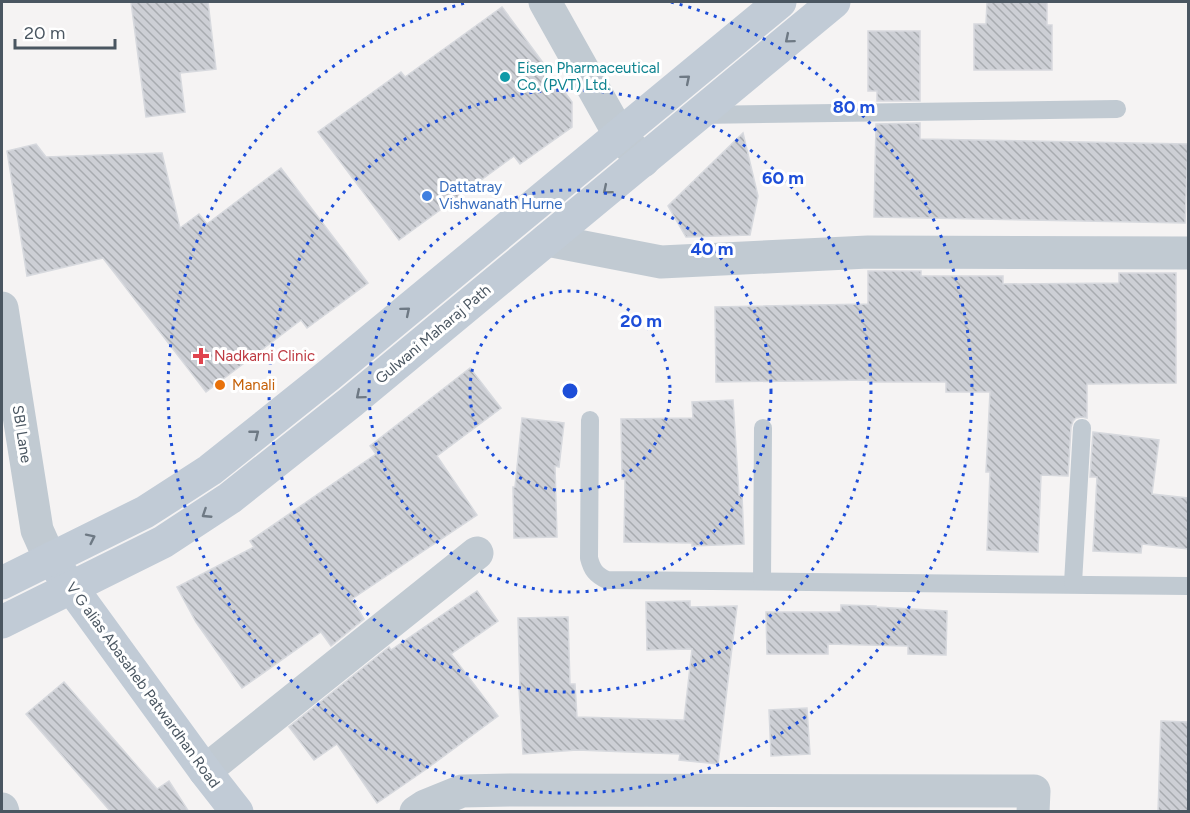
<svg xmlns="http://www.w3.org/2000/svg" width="1190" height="813" font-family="Figtree,sans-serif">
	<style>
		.building { fill: url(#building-back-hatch); stroke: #d7d9de; stroke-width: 1.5 }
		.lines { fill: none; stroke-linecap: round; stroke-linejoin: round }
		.lane { stroke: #c1cad2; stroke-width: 18 }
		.street { stroke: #c1cad2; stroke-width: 33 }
		.secondary { stroke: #c1cbd6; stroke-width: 33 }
		.oneway { stroke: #6e7984 }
		.ring { fill: none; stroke: #1d4ed8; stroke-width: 3; stroke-dasharray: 3 6 }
		.culture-dot { fill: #0f9aa8; stroke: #fff; stroke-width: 2 }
		.shop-dot { fill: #3f7fe0; stroke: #fff; stroke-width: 2 }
		.health-dot { fill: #e0444e; stroke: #fff; stroke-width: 2 }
		.food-dot { fill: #e8710a; stroke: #fff; stroke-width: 2 }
		.labels { text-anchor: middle; stroke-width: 6; stroke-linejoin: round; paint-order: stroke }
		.culture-label { font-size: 15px; fill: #0d838f; stroke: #fff; text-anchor: start }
		.shop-label { font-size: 15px; fill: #366cbe; stroke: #fff; text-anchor: start }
		.street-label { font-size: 15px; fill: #4a5661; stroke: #fff }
		.health-label { font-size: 15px; fill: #be3a42; stroke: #fff; text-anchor: start }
		.food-label { font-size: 15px; fill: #c56008; stroke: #fff; text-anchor: start }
		.centre { fill: #1d4ed8; stroke: #fff; stroke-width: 3 }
		.ring-label { font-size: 18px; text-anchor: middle; font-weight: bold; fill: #1d4ed8; stroke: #fff; stroke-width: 6; stroke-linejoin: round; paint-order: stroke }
	</style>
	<defs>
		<pattern id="building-back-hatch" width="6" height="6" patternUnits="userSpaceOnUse" patternTransform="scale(1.5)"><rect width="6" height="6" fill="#cdcfd5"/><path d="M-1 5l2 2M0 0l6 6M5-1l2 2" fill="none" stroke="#a8abb0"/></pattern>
	</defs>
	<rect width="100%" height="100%" fill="#f5f3f3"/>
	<g class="building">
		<polygon points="131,2 208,2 216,69 180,73 185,112 146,117"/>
		<polygon points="987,2 1047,2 1047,25 1052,25 1052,70 974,70 974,24 986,24"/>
		<polygon points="502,7 572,102 572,127 520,164 514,156 399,240 318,132 401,72 405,77"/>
		<polygon points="868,31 920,31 920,101 877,101 877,91 868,91"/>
		<polygon points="920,123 920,139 1188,144 1185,223 874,217 876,124"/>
		<polygon points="743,133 758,196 750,235 686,237 668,206"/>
		<polygon points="36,144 46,157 162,153 180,228 199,214 207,224 281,168 368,283 307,328 301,320 206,392 103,258 27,276 7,151"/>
		<polygon points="868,271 921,271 921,276 1003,276 1003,284 1119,283 1119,273 1176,273 1176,383 1087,384 1087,418 1082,417 1076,418 1073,421 1071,427 1068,476 1041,475 1038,552 987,550 990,472 986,472 990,392 946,392 946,382 868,382 868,380 716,382 715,307 868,304"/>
		<polygon points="470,368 501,408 437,456 477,515 352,599 364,619 331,646 321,632 242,688 196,622 177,587 254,547 250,541 376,454 370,446"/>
		<polygon points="733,400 739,495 742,495 744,544 692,546 692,543 624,542 625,479 622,479 621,419 693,418 692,402"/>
		<polygon points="522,418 564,423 559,467 555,466 557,537 514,538 513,487 515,487"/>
		<polygon points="1093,432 1159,440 1152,494 1188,498 1188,549 1142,544 1141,553 1093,551 1097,477 1090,477"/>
		<polygon points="477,591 498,621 451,654 498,716 425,770 377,803 337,744 314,760 289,727 389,647 391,650"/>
		<polygon points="690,601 690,607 737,606 718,764 679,760 680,754 577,750 523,754 519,688 520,688 518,618 568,617 570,684 575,684 577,717 684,720 692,649 647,650 646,602"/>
		<polygon points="841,605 876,606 876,607 947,611 946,655 908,654 908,646 828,644 828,654 767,654 766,612 841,612"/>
		<polygon points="64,682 157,789 169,781 189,812 111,812 26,714"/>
		<polygon points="807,708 810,754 771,756 769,710"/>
		<polygon points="1161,721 1188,722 1188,812 1158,812"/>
	</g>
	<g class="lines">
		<g class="lane">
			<polyline points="699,115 1117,109"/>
			<path d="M590 420 589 558C592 570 596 575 607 580L1188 586"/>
			<polyline points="762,581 763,428"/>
			<polyline points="1073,583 1082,428"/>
		</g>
		<g class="street">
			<polyline points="545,2 619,134 643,161"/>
			<polyline points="547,240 661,262 868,252 1188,253"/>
			<polyline points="2,308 37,530 50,559"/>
			<polyline points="205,771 477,553"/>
			<polyline points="2,809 3,812"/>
			<polyline points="416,812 425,806 462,791 510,790 1034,791 1033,812"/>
		</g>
		<g class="secondary">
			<polyline points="58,569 205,771 237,812"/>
			<polyline points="2,583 145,512 210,470 329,375 780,2"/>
			<polyline points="2,622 163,542 230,498 351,402 834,2"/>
		</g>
	</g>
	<defs><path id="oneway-chevron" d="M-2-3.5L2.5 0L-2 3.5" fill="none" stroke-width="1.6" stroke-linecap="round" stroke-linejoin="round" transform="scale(1.5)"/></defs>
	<g class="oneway">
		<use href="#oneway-chevron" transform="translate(789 39) rotate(140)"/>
		<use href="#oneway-chevron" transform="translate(686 79) rotate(-40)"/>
		<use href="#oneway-chevron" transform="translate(607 190) rotate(140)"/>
		<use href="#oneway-chevron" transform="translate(406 311) rotate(-40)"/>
		<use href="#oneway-chevron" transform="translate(360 395) rotate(140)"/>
		<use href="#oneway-chevron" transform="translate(255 434) rotate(-38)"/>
		<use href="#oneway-chevron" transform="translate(206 514) rotate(147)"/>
		<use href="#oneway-chevron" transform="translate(91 538) rotate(-26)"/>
	</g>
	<g class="ring">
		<circle cx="570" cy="391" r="100"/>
		<circle cx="570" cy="391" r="201"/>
		<circle cx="570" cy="391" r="301"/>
		<path d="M671 2A402 402 0 1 1 469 2"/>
	</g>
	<circle class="culture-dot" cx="505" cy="77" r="6"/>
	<circle class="shop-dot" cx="427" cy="196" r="6"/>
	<path class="health-dot" d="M198 347h6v6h6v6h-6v6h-6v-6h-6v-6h6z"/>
	<circle class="food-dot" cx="220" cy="385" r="6"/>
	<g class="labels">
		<g class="culture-label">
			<text x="517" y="73">Eisen Pharmaceutical<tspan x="517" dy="17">Co. (PVT) Ltd.</tspan></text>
		</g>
		<g class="shop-label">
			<text x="439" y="192">Dattatray<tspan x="439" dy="17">Vishwanath Hurne</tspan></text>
		</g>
		<g class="street-label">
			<text transform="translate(433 334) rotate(-40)" y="5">Gulwani Maharaj Path</text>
			<text transform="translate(22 434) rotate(81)" y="5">SBI Lane</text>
			<text transform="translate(143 685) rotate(54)" y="5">V G alias Abasaheb Patwardhan Road</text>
		</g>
		<g class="health-label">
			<text x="214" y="361">Nadkarni Clinic</text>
		</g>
		<g class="food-label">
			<text x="232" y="390">Manali</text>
		</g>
	</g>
	<circle cx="570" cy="391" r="9" class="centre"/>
	<g class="ring-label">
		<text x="854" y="113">80 m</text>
		<text x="783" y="184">60 m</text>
		<text x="712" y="255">40 m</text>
		<text x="641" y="327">20 m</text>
	</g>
	<rect width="1190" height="813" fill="none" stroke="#4a5661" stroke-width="6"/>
	<path d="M15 39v9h100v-9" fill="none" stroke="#4a5661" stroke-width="3"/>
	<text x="24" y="39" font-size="18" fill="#4a5661" stroke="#ffffff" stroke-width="4.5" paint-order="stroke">20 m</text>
</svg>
